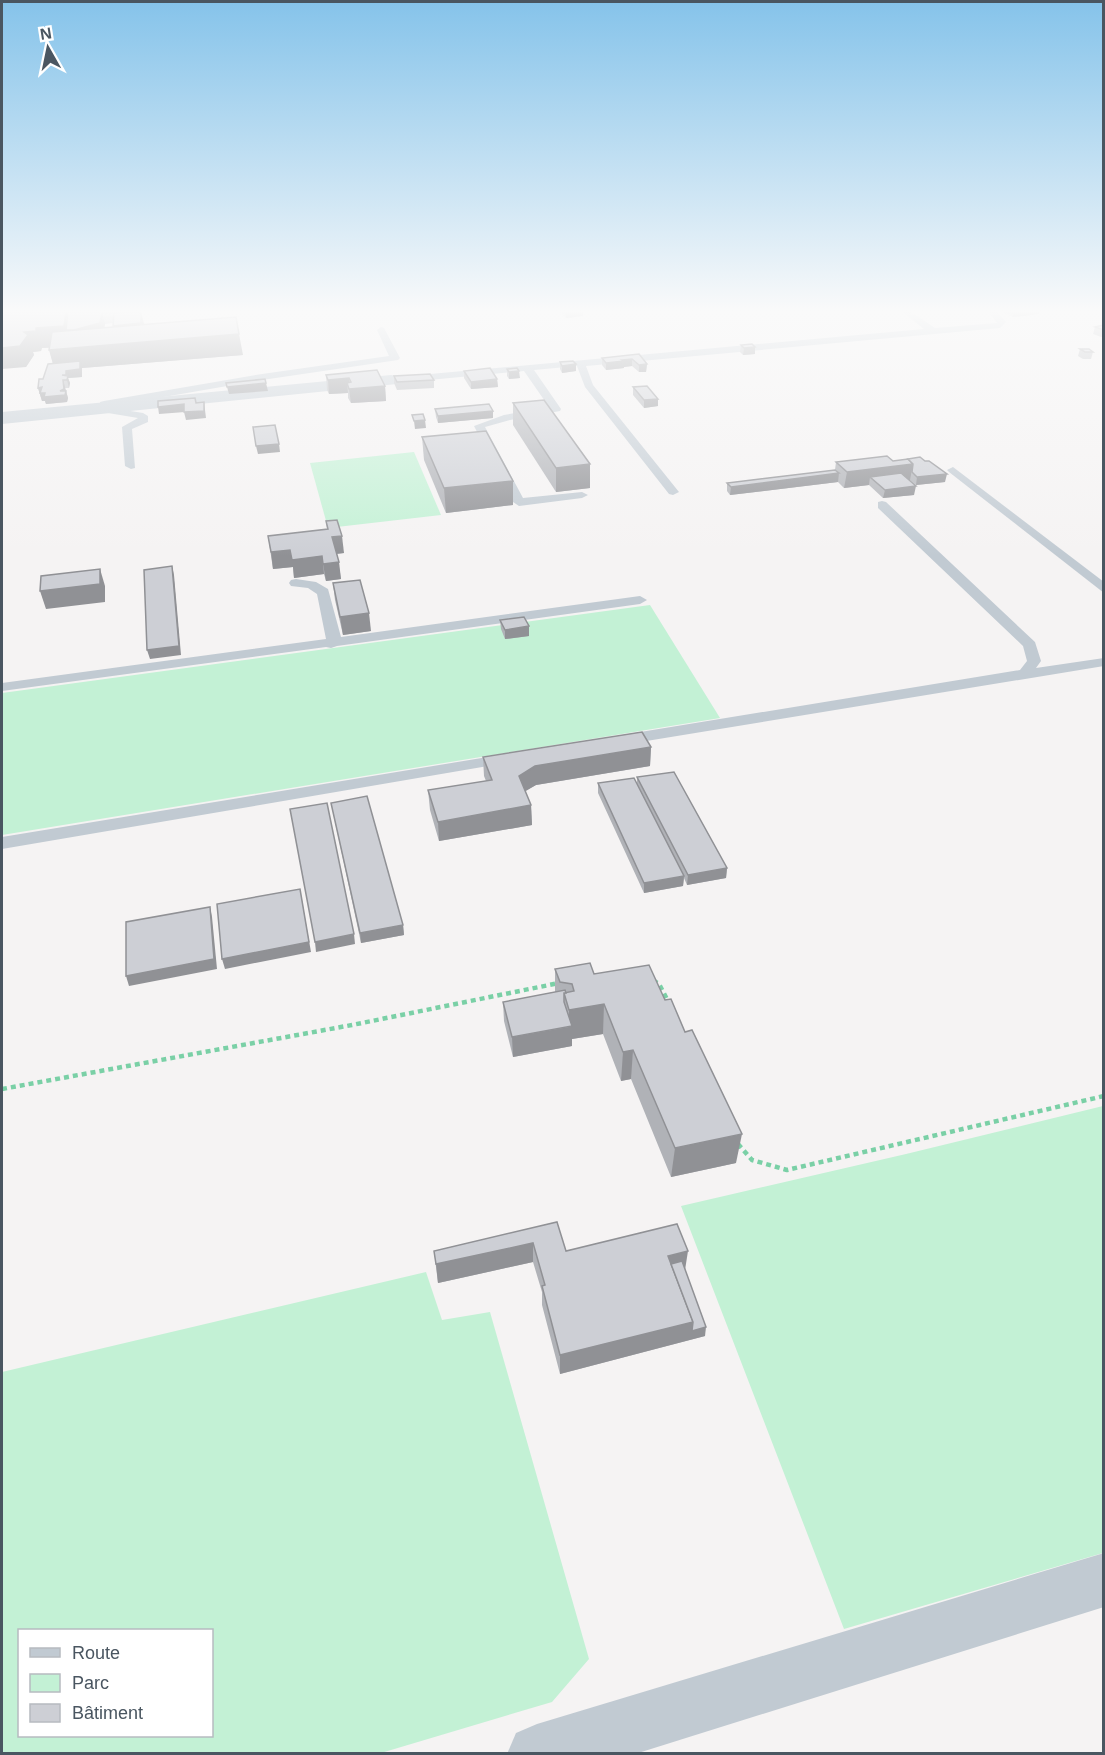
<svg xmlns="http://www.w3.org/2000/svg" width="1105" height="1755" font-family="Helvetica,sans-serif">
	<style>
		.green { fill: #c3f1d5; fill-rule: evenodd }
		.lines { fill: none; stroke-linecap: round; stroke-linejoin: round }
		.path { stroke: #7ad0a6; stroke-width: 4.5; stroke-dasharray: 5 4; stroke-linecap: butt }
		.lane { fill: #c1cad2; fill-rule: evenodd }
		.street { fill: #c1cad2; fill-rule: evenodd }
		.wall { fill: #b0b2b7; fill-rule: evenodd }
		.shaded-wall { fill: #909195 }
		.building { fill: #cdcfd5; stroke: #909195; stroke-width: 1.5 }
	</style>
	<rect width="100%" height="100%" fill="#f5f3f3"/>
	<g class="green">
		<polygon points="414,452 441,515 328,528 310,463"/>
		<polygon points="650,605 720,718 2,835 2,693"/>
		<polygon points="1103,1106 1103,1553 844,1629 681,1206 906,1154"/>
		<path d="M426 1272 442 1320 490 1312 589 1659 552 1702 381 1753H2V1372ZM20 1630H212V1736H20Z"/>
	</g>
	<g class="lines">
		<g class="path">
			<polyline points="653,980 659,984 669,1003"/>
			<polyline points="2,1089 352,1025 559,983"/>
			<polyline points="738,1144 752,1160 787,1170 1104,1096"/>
		</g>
		<g class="lane">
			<polygon points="901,311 910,311 935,328 997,323 988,311 996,311 1006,322 1000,328 586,366 593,385 679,492 673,495 669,494 585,387 577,366 534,370 561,409 560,411 510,420 485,427 523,498 582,492 588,495 582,498 519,506 513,502 474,426 504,415 549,407 524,371 408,382 403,379 408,376 924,329"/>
			<polygon points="381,327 384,328 400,358 398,360 262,380 106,407 143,413 148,416 148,422 132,429 135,468 131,469 125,466 122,427 138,418 102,412 97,409 101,406 100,402 104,401 262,374 389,356 377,330"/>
			<polygon points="953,467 1104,582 1104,593 949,472 947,470"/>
			<polygon points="882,501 886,502 1035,642 1041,661 1036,668 1104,658 1104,666 622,745 616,743 614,740 622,735 1020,670 1027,661 1023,646 878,508 878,502"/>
			<polygon points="296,579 316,582 328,589 341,637 640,596 647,600 640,604 337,646 331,648 326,647 2,691 2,683 326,639 317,594 308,588 291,586 289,583 291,580"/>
			<polygon points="506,754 512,756 514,759 512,762 2,849 2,837"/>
		</g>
		<g class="street">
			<polygon points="391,375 397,376 400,380 397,384 2,424 2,412"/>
			<polygon points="1104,1553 1104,1607 635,1754 507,1754 516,1733 537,1724"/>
		</g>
	</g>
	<g class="wall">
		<path d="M2 311H124V312L144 324 243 355 82 368V377L68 378 70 383 69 388H65L68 398 67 402 46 404 45 401H42L38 388 53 364 49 348H42L41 351 33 352 34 355 26 367ZM113 323V327H104L105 324Z"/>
		<polygon points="559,311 583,311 583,316 566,318"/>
		<polygon points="1003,311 1039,311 1039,314 1013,317 1002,312"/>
		<polygon points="1104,325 1104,338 1093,334 1095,327"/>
		<polygon points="741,345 755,347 755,354 743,355 740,352"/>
		<polygon points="1080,349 1093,352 1091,359 1083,359 1078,356"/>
		<polygon points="639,354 647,364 646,372 639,372 632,366 624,367 624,368 606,370 602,365 602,358"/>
		<polygon points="560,362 576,371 562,373 560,369"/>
		<polygon points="507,369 520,378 509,379 507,376"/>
		<polygon points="377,370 385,386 386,401 351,403 348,398 348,393 329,394 327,390 326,375"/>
		<polygon points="464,371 497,379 498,387 471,389 464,378"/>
		<polygon points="394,376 434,380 434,388 397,390 394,383"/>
		<polygon points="633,387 658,399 658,406 644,408 633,395"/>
		<polygon points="513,403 590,464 590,488 556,492 513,425"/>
		<polygon points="435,409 493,418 438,423 436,417"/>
		<polygon points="422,437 513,505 446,513 424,460"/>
		<polygon points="908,459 945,482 916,485 910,480 909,480 914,495 883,498 869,485 844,488 838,482 730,495 727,491 727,483 835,470 836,462 893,461"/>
		<polygon points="326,521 344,553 337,554 341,579 326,581 324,574 294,578 293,567 273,569 268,536 327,529"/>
		<polygon points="333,583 371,631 343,635 335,600"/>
		<polygon points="500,620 529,636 505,639 501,629"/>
		<polygon points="651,747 650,766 536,785 525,791 531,805 532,825 439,841 430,810 428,790 486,781 484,776 483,757"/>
		<polygon points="637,777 727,868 726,878 687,885 684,878 683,886 644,893 598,793 598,783 637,784"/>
		<polygon points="331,803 403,925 404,935 361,943"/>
		<polygon points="555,969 594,974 736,1163 671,1177 631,1079 621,1081 603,1034 572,1039 572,1046 513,1057 504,1021 503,1002 555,992"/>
		<polygon points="557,1222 566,1251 685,1270 705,1336 560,1374 542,1305 542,1292 533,1262 438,1283 434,1251"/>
	</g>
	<g class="shaded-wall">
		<polygon points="2,311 102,311 105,324 103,337 69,346 42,348 41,351 33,352 34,355 26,367 2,369 2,348 24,332 36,328"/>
		<polygon points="141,311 144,324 116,339 113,326"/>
		<polygon points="566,311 583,311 583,316 566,318"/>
		<polygon points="1014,311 1039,311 1039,314 1013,317"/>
		<polygon points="239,334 243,355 82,368 82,377 68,378 70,383 69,388 67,380 55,371 49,350"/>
		<polygon points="755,347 755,354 743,355 744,348"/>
		<polygon points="632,359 632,366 624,367 624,368 606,370 606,363"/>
		<polygon points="576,364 576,371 562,373 562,366"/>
		<polygon points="647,364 646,372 639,372 639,365"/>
		<polygon points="519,371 520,378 509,379 509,372"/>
		<polygon points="349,378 350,389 385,386 386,401 351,403 349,389 347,383 348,393 329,394 328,380"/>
		<polygon points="497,379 498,387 471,389 471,382"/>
		<polygon points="63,380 68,398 67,402 46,404 45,401 42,401 38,388"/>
		<polygon points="266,383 268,391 229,394 227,387"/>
		<polygon points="658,399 658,406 644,408 644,400"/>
		<polygon points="204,402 206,418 186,420 184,412"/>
		<polygon points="184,404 185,412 159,414 158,407"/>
		<polygon points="493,411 493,418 438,423 438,416"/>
		<polygon points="425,420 426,428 415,429 414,421"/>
		<polygon points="279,444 280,452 258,454 256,446"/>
		<polygon points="590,464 590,488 556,492 556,468"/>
		<polygon points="913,464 910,480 878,484 870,477 869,485 844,488 847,472"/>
		<polygon points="839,473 838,482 730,495 731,487"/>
		<polygon points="947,474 945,482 916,485 917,477"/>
		<polygon points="513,481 513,505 446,513 444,488"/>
		<polygon points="916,486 914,495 883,498 885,490"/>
		<polygon points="342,536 344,553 334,554 332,537"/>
		<polygon points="290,550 322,556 324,574 294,578 293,567 273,569 271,552"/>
		<polygon points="339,562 341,579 326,581 323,564"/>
		<polygon points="172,566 174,575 181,655 150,659 147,650"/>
		<polygon points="100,569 105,586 105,602 46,609 40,591"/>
		<polygon points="369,613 371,631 343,635 340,617"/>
		<polygon points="529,626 529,636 505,639 505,630"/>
		<polygon points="651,747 650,766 536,785 519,795 519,776 535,766"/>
		<polygon points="531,805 532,825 439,841 438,822"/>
		<polygon points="727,868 726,878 687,885 688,875"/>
		<polygon points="684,876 683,886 644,893 644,883"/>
		<polygon points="300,889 311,952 225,969 222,959"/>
		<polygon points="210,907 212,917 217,969 129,986 126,976"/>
		<polygon points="403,925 404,935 361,943 360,933"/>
		<polygon points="354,934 355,944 316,952 315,942"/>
		<polygon points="604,1004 603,1034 572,1039 572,1046 513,1057 512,1037 569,1027 569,1010"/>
		<polygon points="633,1050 631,1079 621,1081 623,1052"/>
		<polygon points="742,1134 736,1163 671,1177 675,1148"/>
		<polygon points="533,1243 533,1262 438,1283 436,1264"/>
		<polygon points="688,1251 685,1270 670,1274 668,1256"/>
		<polygon points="693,1322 706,1327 705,1336 560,1374 560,1355"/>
	</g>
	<g class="building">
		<polygon points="2,311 66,311 64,326 36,328 36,331 24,332 28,335 20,346 2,348"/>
		<polygon points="68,311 102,311 100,323 74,330 66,330"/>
		<polygon points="141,311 141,323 113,326 114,313"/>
		<polygon points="236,317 239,334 49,350 52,332"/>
		<polygon points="1104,325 1104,330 1095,327"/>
		<polygon points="752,344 755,347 744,348 741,345"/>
		<polygon points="1080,349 1089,349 1093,352 1085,352"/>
		<polygon points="639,354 647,364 639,365 632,359 622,360 624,361 606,363 602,358"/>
		<polygon points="80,361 80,369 66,371 66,375 62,375 68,376 67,380 63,380 64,389 60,391 66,391 65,395 44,397 45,393 40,393 42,387 38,388 39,379 43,379 48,364"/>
		<polygon points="573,361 576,364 562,366 560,362"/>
		<polygon points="490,368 497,379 471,382 464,371"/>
		<polygon points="517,368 519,371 509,372 507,369"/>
		<polygon points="377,370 385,386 349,389 347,383 351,382 349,378 328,380 326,375"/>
		<polygon points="430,374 434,380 397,382 394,376"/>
		<polygon points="265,379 266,383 227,387 226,383"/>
		<polygon points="647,386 658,399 644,400 633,387"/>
		<polygon points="195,398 196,403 204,402 204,411 184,412 184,404 158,407 158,401"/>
		<polygon points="544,400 590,464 556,468 513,403"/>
		<polygon points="489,404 493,411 438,416 435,409"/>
		<polygon points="423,414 425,420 414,421 412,415"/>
		<polygon points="275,425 279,444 256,446 253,427"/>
		<polygon points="486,431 513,481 444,488 422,437"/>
		<polygon points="887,456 893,461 908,459 913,464 847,472 836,462"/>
		<polygon points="920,457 925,461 929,461 947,474 917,477 912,472 913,464 908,459"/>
		<polygon points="835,470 839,473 731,487 727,483"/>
		<polygon points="901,473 916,486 885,490 870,477"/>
		<polygon points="337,520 342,536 332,537 339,562 323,564 322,556 292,560 290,550 271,552 268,536 328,529 326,521"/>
		<polygon points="172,566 179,646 147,650 144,570"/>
		<polygon points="100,569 100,584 40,591 41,576"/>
		<polygon points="360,580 369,613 340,617 333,583"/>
		<polygon points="524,617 529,626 505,630 500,620"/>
		<polygon points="642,732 651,747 535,766 519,776 531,805 438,822 428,790 492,780 483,757"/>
		<polygon points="674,772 727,868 688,875 637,777"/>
		<polygon points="634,778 684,876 644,883 598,783"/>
		<polygon points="367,796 403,925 360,933 331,803"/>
		<polygon points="327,803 354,934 315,942 290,809"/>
		<polygon points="300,889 309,942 222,959 217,904"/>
		<polygon points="210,907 214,959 126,976 126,922"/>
		<polygon points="590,963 594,974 649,965 665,1000 671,999 685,1032 692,1030 742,1134 675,1148 633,1050 623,1052 604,1004 569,1010 564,993 574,991 572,984 560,982 555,969"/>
		<polygon points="565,990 566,993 564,993 564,1002 572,1026 512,1037 503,1002"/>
		<polygon points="557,1222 566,1251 677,1224 688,1251 668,1256 693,1322 560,1355 542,1286 545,1285 533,1243 436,1264 434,1251"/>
		<polygon points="682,1261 706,1327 692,1331 693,1322 671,1264"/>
	</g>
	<linearGradient id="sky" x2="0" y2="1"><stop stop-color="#85c3ea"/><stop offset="0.56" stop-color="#fafafa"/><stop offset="1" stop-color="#fafafa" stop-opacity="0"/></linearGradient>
	<rect width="1105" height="556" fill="url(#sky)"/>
	<rect width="1105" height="1755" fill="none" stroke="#4a5661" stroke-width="6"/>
	<rect x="18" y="1629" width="195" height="108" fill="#ffffff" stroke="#b7bbc0" stroke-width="1.5"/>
	<rect x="30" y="1648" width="30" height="9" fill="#c1cad2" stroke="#b7bbc0" stroke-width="1.5"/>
	<text x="72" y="1659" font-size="18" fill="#4a5661">Route</text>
	<rect x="30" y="1674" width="30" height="18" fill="#c3f1d5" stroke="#b7bbc0" stroke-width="1.5"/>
	<text x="72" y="1689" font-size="18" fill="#4a5661">Parc</text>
	<rect x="30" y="1704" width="30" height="18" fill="#cdcfd5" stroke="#b7bbc0" stroke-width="1.5"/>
	<text x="72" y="1719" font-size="18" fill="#4a5661">Bâtiment</text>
	<g transform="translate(48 48) rotate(351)" stroke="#ffffff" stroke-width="4.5" paint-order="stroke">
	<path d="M0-4.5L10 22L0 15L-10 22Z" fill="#4a5661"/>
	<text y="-9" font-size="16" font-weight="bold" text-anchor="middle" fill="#4a5661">N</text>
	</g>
</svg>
